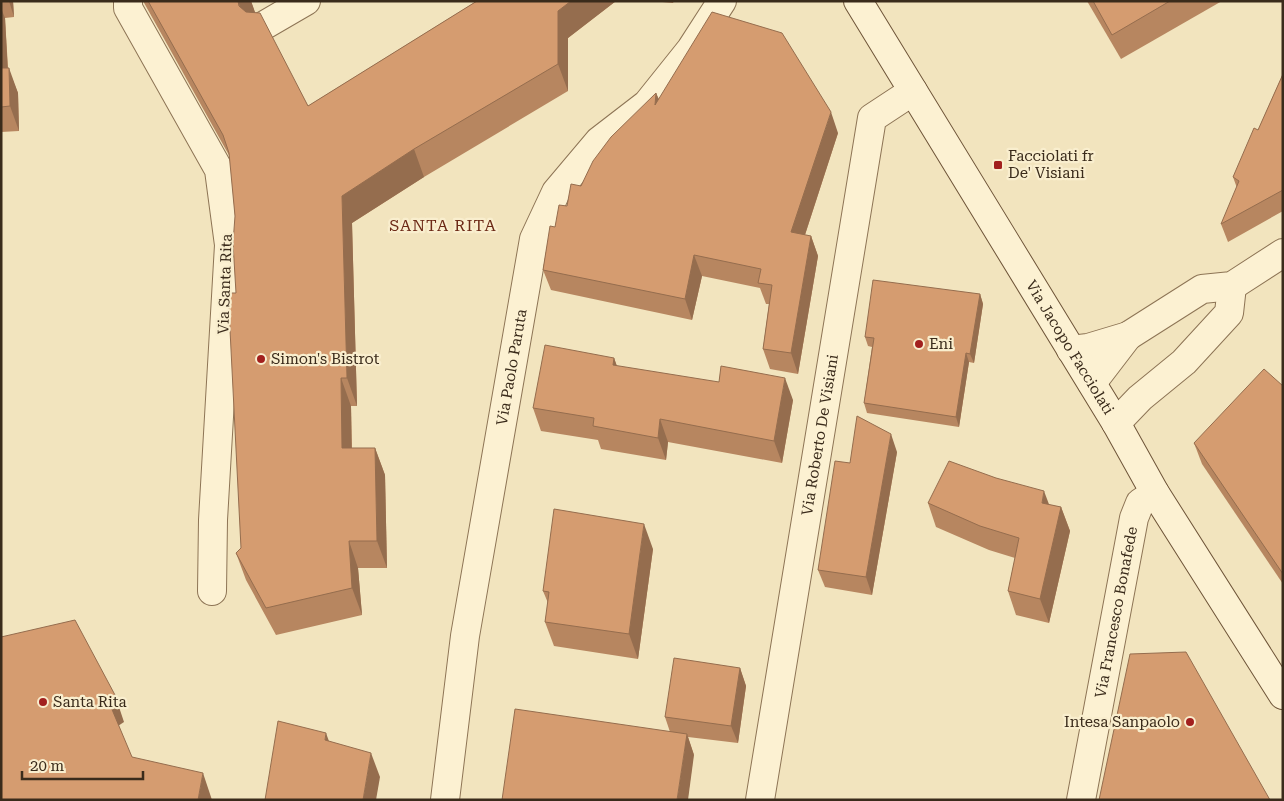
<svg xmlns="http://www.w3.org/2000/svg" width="1284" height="801" font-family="'Roboto Serif',serif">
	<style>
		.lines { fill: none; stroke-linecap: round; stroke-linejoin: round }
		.street-casing { stroke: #8d7455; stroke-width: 30 }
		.secondary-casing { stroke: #6e5438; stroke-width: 30 }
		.street { stroke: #fcf1d2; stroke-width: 28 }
		.secondary { stroke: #fcf1d2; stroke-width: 28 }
		.wall { fill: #b78660 }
		.shaded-wall { fill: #956d4e }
		.building { fill: #d59c70; stroke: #956d4e }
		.poi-dot { fill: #a2201e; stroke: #f9eece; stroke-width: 2 }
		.labels { text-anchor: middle; stroke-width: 4.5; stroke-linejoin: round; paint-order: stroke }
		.poi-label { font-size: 15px; fill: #3a2b1b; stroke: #f9eece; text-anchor: start }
		.street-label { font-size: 15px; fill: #3a2b1b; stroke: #f9eece }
		.neighbourhood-label { font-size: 16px; letter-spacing: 1px; fill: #6c2916; stroke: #f9eece }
	</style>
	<rect width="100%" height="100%" fill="#f2e4be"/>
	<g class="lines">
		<defs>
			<g id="street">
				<polyline points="128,1 128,8 219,170 229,245 213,520 212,591"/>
				<polyline points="263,26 306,1"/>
				<polyline points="1071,350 1088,348 1128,336 1202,289 1232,286 1283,253"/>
				<polyline points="1092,383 1128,336"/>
				<polyline points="1116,423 1140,398 1184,362 1229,313 1232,286"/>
				<path id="s1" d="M445 800 465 636 534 239 556 192 599 141 647 104 691 49 722 1"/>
				<path id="s2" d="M760 800 872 118 913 91"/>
				<path id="s3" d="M1081 800 1134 518 1140 503 1155 493"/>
			</g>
			<g id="secondary">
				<path id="s4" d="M858 1 1116 423 1155 493 1283 695"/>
			</g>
		</defs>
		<use href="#street" class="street-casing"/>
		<use href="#secondary" class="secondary-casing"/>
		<use href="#street" class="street"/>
		<use href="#secondary" class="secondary"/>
	</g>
	<g class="wall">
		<polygon points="1,1 13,1 14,17 5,18 8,68 18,93 19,131 1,132"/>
		<polygon points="143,1 251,1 255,13 308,106 477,1 616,1 568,38 568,91 424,177 352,223 357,406 351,406 352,448 375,448 385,475 387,568 358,568 362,615 276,635 246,580 236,553 241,548 235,216 230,157"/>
		<polygon points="652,1 674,1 673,3"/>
		<polygon points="1087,1 1222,1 1121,59"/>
		<polygon points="1283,74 1283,211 1228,242 1221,224 1237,188 1233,177 1258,130"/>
		<polygon points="656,93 659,99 838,133 805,235 811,236 818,256 798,374 770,369 763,349 769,304 766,304 760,288 702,276 692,320 551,290 543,270 555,227 567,206 581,186"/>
		<polygon points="980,294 983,304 974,363 969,362 959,427 867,413 864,403 872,347 868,346 865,337"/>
		<polygon points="614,358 617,366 793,400 782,463 668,442 666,460 601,449 598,440 541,431 533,408"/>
		<polygon points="1283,386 1283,584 1202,464 1194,443"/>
		<polygon points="897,452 872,595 825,587 818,570 850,463"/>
		<polygon points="928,503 1049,505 1061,507 1070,531 1049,623 1016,615 1008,591 1015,558 989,550 936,527"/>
		<polygon points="653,549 638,659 554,646 545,622 548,603 543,591"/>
		<polygon points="740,668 746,686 738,743 688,737 694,755 670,732 665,717"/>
	</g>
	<g class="shaded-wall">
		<polygon points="9,1 13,1 14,17"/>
		<polygon points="238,1 251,1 255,12 249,33"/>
		<polygon points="571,1 616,1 568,38 568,91 558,64 558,11"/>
		<polygon points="1,8 5,18 9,93 1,72"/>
		<polygon points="9,68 18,93 19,131 10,106"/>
		<polygon points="656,93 664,113 655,105"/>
		<polygon points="831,112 838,133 799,253 791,232"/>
		<polygon points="414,149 424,177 352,223 357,406 347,378 342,196"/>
		<polygon points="811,236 818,256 798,374 791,353"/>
		<polygon points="694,255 702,276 692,320 685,299"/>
		<polygon points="980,294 983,304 974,363 970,354"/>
		<polygon points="966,353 969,362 959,427 956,417"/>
		<polygon points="614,358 622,381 613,365"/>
		<polygon points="341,378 351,406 352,475 342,448"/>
		<polygon points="785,378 793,400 782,463 774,441"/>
		<polygon points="660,419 668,442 666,460 658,438"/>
		<polygon points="891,434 897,452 872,595 866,577"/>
		<polygon points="375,448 385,475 387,568 377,541"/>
		<polygon points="1044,491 1053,515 1042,503"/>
		<polygon points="1061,507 1070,531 1049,623 1040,599"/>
		<polygon points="644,524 653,549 638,659 629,634"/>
		<polygon points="349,541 358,568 362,615 352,588"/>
		<polygon points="740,668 746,686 738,743 731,726"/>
		<polygon points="115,695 124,722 118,726 108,700"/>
		<polygon points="326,733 335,758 325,740"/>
		<polygon points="687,734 694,755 688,800 677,800"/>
		<polygon points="371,753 380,777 376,800 363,800"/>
		<polygon points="203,773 212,800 198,800"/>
	</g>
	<g class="building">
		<polygon points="148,1 238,1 239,6 246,12 260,13 308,106 477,1 571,1 558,11 558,64 414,149 342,196 347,378 341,378 342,448 375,448 377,541 349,541 352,588 266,608 236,553 241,548 229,310 230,293 236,293 233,243 235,216 229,153 223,135"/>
		<polygon points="1093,1 1170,1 1112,35"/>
		<polygon points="712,12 782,33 831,112 791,232 811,236 791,353 763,349 772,285 758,283 761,269 694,255 685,299 543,270 550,226 555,227 559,205 567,206 571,184 581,186 593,161 611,137 656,93 655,105"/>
		<polygon points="1,68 9,68 10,106 1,107"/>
		<polygon points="1283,74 1283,190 1221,224 1239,181 1233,177 1254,128 1258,130"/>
		<polygon points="873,280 980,294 970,354 966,353 956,417 864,403 874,338 865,337"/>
		<polygon points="545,345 614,358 613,365 719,382 721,366 785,378 774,441 660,419 658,438 593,426 594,418 533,408"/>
		<polygon points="1264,369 1283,386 1283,574 1194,443"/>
		<polygon points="857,416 891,434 866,577 818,570 835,461 850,463"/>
		<polygon points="949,461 996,478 1044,491 1042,503 1061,507 1040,599 1008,591 1019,538 980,526 928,503"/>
		<polygon points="554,509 644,524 629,634 545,622 549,592 543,591"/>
		<polygon points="75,620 115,695 108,700 132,757 203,773 198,800 1,800 1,637"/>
		<polygon points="1186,652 1270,800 1099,800 1130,654"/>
		<polygon points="674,658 740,668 731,726 665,717"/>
		<polygon points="515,709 687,734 677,800 502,800"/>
		<polygon points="278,721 326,733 325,740 371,753 363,800 265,800"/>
	</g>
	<g class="poi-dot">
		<rect x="993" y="160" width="10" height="10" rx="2.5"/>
		<circle cx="919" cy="344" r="5"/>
		<circle cx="261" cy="359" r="5"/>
		<circle cx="43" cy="702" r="5"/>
		<circle cx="1190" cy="722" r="5"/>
	</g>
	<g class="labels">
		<g class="poi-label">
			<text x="1008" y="161">Facciolati fr<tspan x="1008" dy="17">De' Visiani</tspan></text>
			<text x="929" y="349">Eni</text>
			<text x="271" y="364">Simon's Bistrot</text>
			<text x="53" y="707">Santa Rita</text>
			<text x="1180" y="727" text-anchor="end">Intesa Sanpaolo</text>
		</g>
		<g class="street-label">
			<text transform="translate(225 284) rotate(-88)" y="5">Via Santa Rita</text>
			<text dy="5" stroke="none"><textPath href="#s4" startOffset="406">Via Jacopo Facciolati</textPath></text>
			<text dy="5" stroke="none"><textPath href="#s1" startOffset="438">Via Paolo Paruta</textPath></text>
			<text dy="5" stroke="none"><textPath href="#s2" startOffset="370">Via Roberto De Visiani</textPath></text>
			<text dy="5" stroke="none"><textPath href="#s3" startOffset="191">Via Francesco Bonafede</textPath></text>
		</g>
		<g class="neighbourhood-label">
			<text x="443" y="231">SANTA RITA</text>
		</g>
	</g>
	<rect width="1284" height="801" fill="none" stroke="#3a2b1b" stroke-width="5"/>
	<path d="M22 771v8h121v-8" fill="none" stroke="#3a2b1b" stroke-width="2.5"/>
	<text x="30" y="771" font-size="15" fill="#3a2b1b" stroke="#f9eece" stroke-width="4" paint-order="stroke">20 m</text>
</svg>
